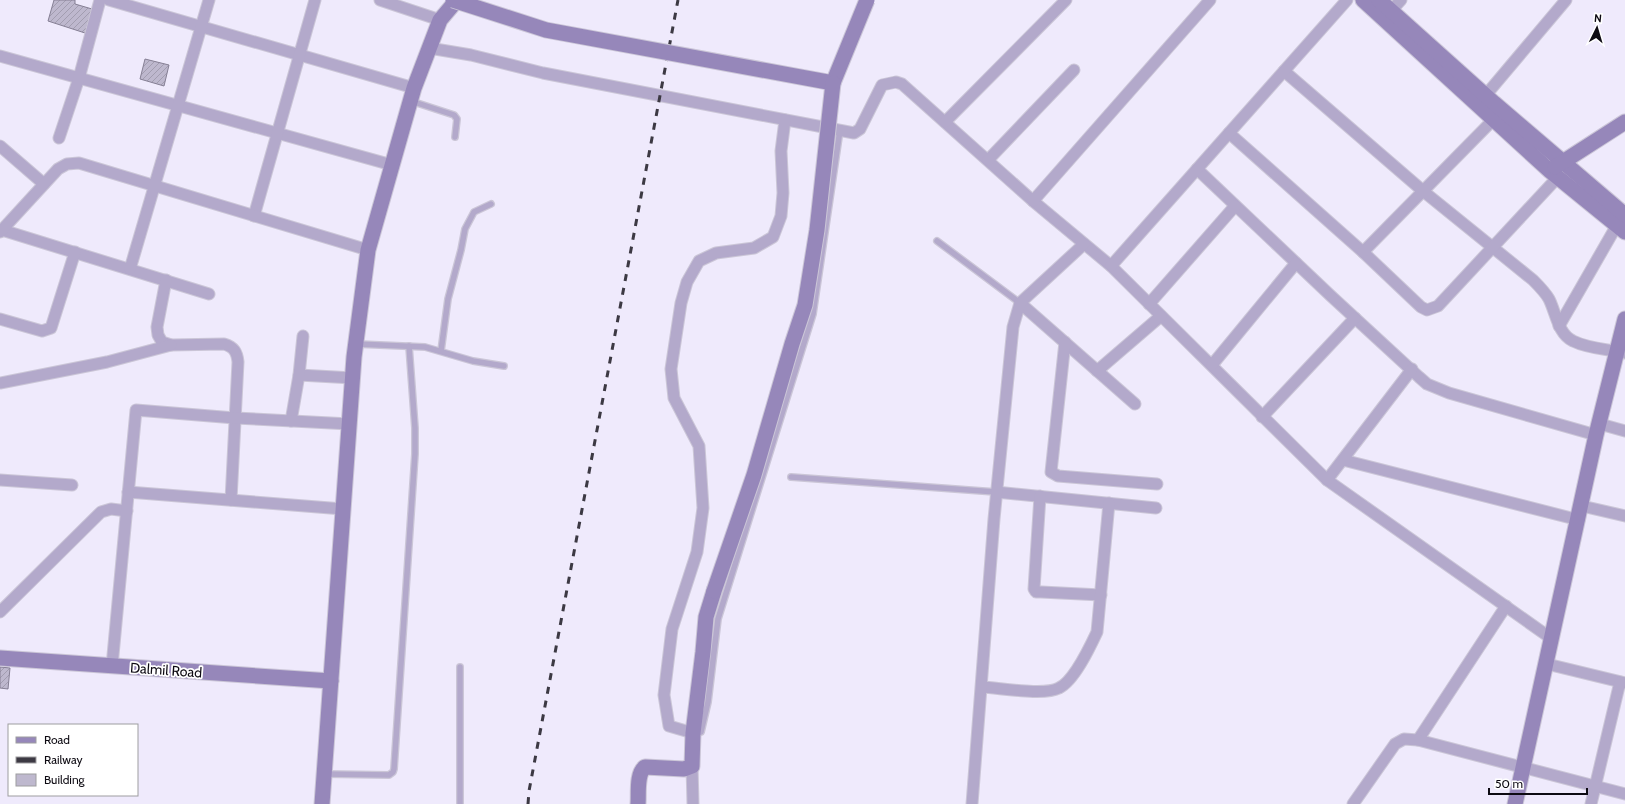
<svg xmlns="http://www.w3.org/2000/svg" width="1625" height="804" font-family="Cabin,sans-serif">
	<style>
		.building { fill: url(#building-hatch); stroke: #857f94 }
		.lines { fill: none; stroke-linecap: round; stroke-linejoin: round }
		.lane-casing { stroke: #cbc6d7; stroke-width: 8 }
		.street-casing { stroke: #cbc6d7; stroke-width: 13 }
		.secondary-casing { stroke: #cbc6d7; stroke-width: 17 }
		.lane { stroke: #b3a9cb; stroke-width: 5.5 }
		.street { stroke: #b3a9cb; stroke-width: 11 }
		.secondary { stroke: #9687ba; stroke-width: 15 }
		.rail { stroke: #3c3943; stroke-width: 3; stroke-dasharray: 7 7; stroke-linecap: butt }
		.secondary-bridge-casing { stroke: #cbc6d7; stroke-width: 17; stroke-linecap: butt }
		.secondary-bridge { stroke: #9687ba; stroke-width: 15 }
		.labels { text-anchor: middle; stroke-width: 3.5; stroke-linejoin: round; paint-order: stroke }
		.street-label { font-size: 14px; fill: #0d0a12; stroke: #fff }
	</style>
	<defs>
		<pattern id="building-hatch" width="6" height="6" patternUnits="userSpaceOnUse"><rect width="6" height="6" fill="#beb8ce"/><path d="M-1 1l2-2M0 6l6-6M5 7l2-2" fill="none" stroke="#a29db0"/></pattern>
	</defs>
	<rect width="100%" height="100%" fill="#efeafc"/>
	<g class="building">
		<polygon points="54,0 75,0 75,4 92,9 85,33 48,21"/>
		<polygon points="145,59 169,65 164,86 140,79"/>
		<polygon points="0,667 10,668 8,689 0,688"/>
	</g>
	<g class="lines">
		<defs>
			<g id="lane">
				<polyline points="411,101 454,115 457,119 455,137"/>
				<polyline points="937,241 1020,303"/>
				<polyline points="357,344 425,347 473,361 504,366"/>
				<polyline points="441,351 448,299 461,250 465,229 474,212 491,204"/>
				<polyline points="791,477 996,492"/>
				<polyline points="695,733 701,732 708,702 718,619 813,314 840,130"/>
				<polyline points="325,774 389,775 393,772 394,769 415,454 415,428 409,346"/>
				<polyline points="460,804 460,667"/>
			</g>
			<g id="street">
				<polyline points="109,0 414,88"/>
				<polyline points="380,0 440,20"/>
				<polyline points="1391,11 1401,0"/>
				<polyline points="429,48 471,55 543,73 854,133 860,129 882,85 896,82 902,84 1033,201 1111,266 1327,480 1552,639"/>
				<polyline points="0,56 392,165"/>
				<path d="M1284 71 1423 191 1533 280C1539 286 1545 292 1549 299 1556 313 1558 334 1573 341 1589 349 1608 349 1625 353"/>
				<polyline points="1485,96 1566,0"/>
				<polyline points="945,122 1066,0"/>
				<polyline points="1229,133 1363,252 1421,307 1427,310 1438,306 1558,177"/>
				<polyline points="59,138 79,78 100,0"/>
				<polyline points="0,146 44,184"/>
				<polyline points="988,160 1074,70"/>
				<polyline points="1197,169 1331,296 1419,377 1427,384 1449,393 1596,435"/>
				<polyline points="1033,201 1210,0"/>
				<polyline points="254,216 315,0"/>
				<polyline points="2,230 209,294"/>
				<polyline points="0,232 58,169 67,164 79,163 368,250"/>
				<polyline points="1363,252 1493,120"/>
				<polyline points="1111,266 1347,0"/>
				<polyline points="130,269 209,0"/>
				<path d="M166 280 157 327 158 335 162 342 171 345 224 344C234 347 237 352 238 362L231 500"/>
				<polyline points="1020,303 1135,404"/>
				<polyline points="1149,304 1235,206"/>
				<polyline points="0,319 42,331 51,328 75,252"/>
				<polyline points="1559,326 1617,225"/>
				<polyline points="1065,342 1051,472 1058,476 1157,484"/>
				<polyline points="1212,365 1296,263"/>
				<polyline points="1097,371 1161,316"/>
				<polyline points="299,375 353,378"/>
				<polyline points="0,383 107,362 171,345"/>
				<polyline points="1262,417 1355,318"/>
				<polyline points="291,421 299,375 303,336"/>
				<polyline points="1600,424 1625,431"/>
				<polyline points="1343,460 1579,520"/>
				<polyline points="0,480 72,485"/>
				<polyline points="1327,480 1412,369"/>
				<polyline points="128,492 343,509"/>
				<polyline points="996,492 1156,508"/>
				<polyline points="1040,496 1034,589 1036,592 1041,592 1101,595"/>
				<polyline points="1582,506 1625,516"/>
				<polyline points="0,612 101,512 111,509 127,511"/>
				<polyline points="1547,664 1625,683"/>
				<polyline points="112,666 136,410 235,418 350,424"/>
				<path d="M982 687C1001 688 1044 696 1059 688 1074 681 1090 647 1097 632L1109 503"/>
				<polyline points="693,733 669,726 664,695 672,629 697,552 703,508 699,446 674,398 671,369 681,303 687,282 699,261 716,253 754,248 773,237 781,216 783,193 781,151 785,120"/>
				<polyline points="1418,740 1506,606"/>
				<polyline points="692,766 693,804"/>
				<polyline points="972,804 994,519 1013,327 1020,303 1084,244"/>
				<polyline points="1353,804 1395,744 1404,739 1418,740 1625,794"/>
				<polyline points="1591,804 1620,682"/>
			</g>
			<g id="secondary">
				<polyline points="1363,0 1550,171 1625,232"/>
				<polyline points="1379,0 1494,103 1625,215"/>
				<polyline points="1555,167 1625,122"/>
				<polyline points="0,658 331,681"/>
				<polyline points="322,804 354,357 368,250 414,88 440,20 457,0"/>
				<path d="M638 804C639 794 636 774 645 767L684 769 692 766 693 733 703 652 706 617 714 591"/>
				<polyline points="1515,804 1596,435 1625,319"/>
			</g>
		</defs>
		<use href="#lane" class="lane-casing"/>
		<use href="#street" class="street-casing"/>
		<use href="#secondary" class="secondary-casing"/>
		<use href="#lane" class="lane"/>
		<use href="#street" class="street"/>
		<use href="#secondary" class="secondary"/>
		<polyline class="rail" points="528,804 529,791 678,0"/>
		<defs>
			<g id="secondary-bridge">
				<polyline points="453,0 546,30 833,83 867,0"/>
				<polyline points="714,591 754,475 792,344 805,305 817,230 833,83"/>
			</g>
		</defs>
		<use href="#secondary-bridge" class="secondary-bridge-casing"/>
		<use href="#secondary-bridge" class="secondary-bridge"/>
	</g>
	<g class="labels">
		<g class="street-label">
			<text transform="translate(166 670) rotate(4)" y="5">Dalmil Road</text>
		</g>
	</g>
	<rect x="8" y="724" width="130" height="72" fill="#ffffff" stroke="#9e9da0"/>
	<rect x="16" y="737" width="20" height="6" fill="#9687ba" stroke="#9e9da0"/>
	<text x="44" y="744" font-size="12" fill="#0d0a12">Road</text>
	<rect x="16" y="757" width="20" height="6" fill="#3c3943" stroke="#9e9da0"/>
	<text x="44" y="764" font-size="12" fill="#0d0a12">Railway</text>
	<rect x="16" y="774" width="20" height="12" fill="#beb8ce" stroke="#9e9da0"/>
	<text x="44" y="784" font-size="12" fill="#0d0a12">Building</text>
	<g transform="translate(1597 28) rotate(5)" stroke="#ffffff" stroke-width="3" paint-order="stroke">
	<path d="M0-3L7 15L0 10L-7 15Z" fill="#0d0a12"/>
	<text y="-6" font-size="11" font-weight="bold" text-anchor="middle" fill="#0d0a12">N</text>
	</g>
	<path d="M1489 788v6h98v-6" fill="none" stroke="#0d0a12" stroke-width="2"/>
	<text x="1495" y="788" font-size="12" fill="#0d0a12" stroke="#ffffff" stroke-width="3" paint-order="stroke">50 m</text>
</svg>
